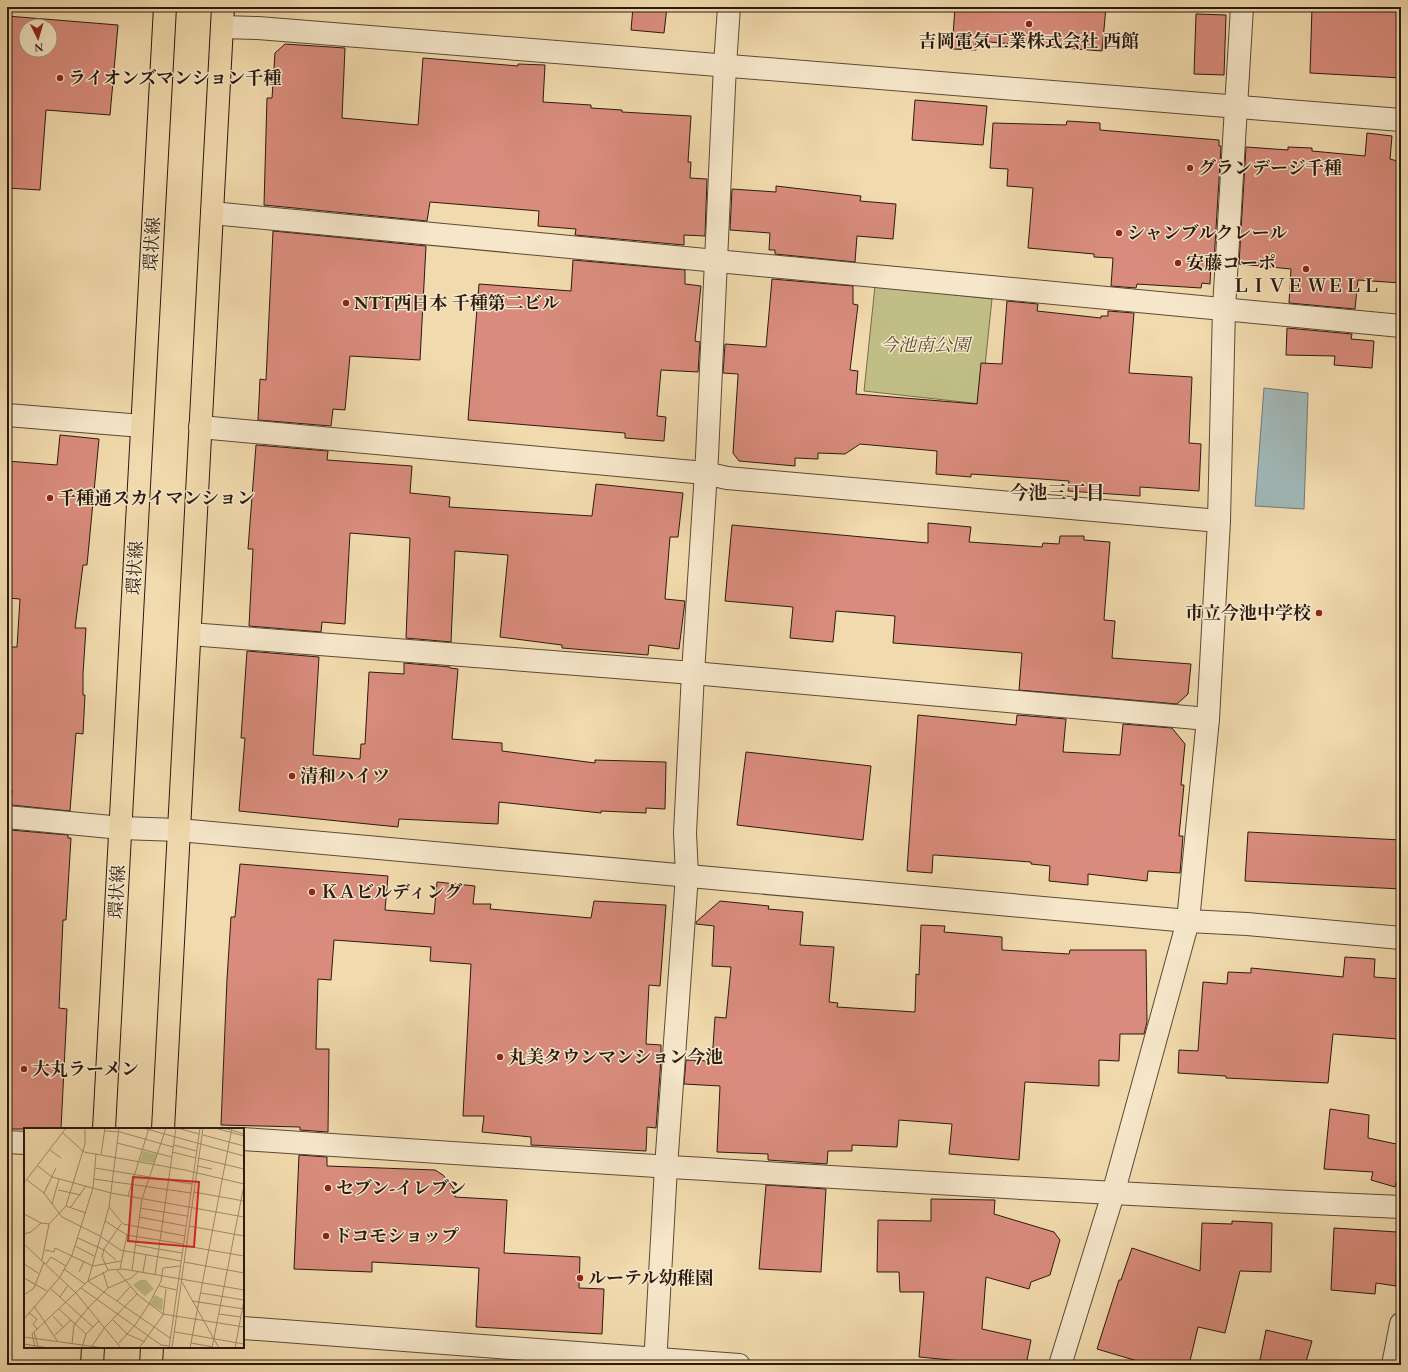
<svg xmlns="http://www.w3.org/2000/svg" width="1408" height="1372" font-family="'EB Garamond','Noto Serif JP',serif">
	<style>
		.green { fill: #c0be86; stroke: #766c4a }
		.water { fill: #a1b7b7; stroke: #727874 }
		.building { fill: #d98c7d; stroke: #2b1a0f; fill-rule: evenodd }
		.lines { fill: none; stroke-linecap: round; stroke-linejoin: round }
		.minor-casing { stroke: #5c4a36; stroke-width: 24 }
		.major-casing { stroke: #2b1a0f; stroke-width: 24 }
		.minor { stroke: #f6e7ca; stroke-width: 22 }
		.major { stroke: #f1daad; stroke-width: 22 }
		.poi-dot { fill: #8f2418; stroke: #f6e7ca; stroke-width: 1.5 }
		.labels { text-anchor: middle; stroke-width: 3; stroke-linejoin: round; paint-order: stroke }
		.poi-label { font-size: 18px; font-weight: bold; fill: #2b1a0f; stroke: #f6e7ca; text-anchor: start }
		.street-label { font-size: 18px; fill: #2b1a0f; stroke: #f6e7ca }
		.park-label { font-size: 18px; font-style: italic; fill: #584b33; stroke: #f6e7ca }
		.neighbourhood-label { font-size: 19px; font-weight: bold; fill: #2b1a0f; stroke: #f6e7ca }
		.inset-road { fill: none; stroke: #a28d6e; stroke-width: 1 }
		.view { fill: #d62828; fill-opacity: 0.15; stroke: #d62828; stroke-width: 2 }
		.inset-edge { fill: none; stroke: #2b1a0f; stroke-width: 2 }
	</style>
	<rect width="100%" height="100%" fill="#f1daad"/>
	<filter id="stains"><feTurbulence type="fractalNoise" baseFrequency=".005" numOctaves="4"/><feColorMatrix values="0 0 0 0 .2 0 0 0 0 .09 0 0 0 0 .02 0 0 0 .5 -.17"/></filter>
	<radialGradient id="worn" r=".72"><stop offset=".6" stop-color="#630" stop-opacity="0"/><stop offset="1" stop-color="#630" stop-opacity=".3"/></radialGradient>
	<polygon class="green" points="875,286 992,299 981,404 864,391"/>
	<polygon class="water" points="1264,388 1308,393 1304,509 1255,506"/>
	<g class="building">
		<polygon points="633,7 667,7 664,33 631,30"/>
		<polygon points="955,7 1106,7 1102,51 976,41 976,50 952,49"/>
		<polygon points="1312,7 1401,7 1401,78 1310,73"/>
		<polygon points="1196,14 1226,15 1224,75 1194,74"/>
		<path d="M7 16 118 25 110 115 46 110 40 190 7 188ZM26 26H50V50H26Z"/>
		<polygon points="285,44 345,48 342,118 418,125 423,58 518,66 518,64 545,65 543,102 591,105 591,108 622,110 622,112 691,116 688,162 691,162 690,178 707,179 705,236 684,235 684,245 575,235 576,229 538,226 539,211 430,202 427,221 264,205 267,98 272,98 275,53"/>
		<polygon points="915,100 987,106 983,145 912,140"/>
		<polygon points="1067,121 1100,123 1100,130 1219,140 1219,146 1221,146 1214,262 1211,262 1210,284 1202,283 1201,288 1137,284 1136,288 1111,286 1113,258 1094,257 1094,254 1028,248 1033,188 1007,186 1008,169 990,168 993,123 1066,125"/>
		<polygon points="1367,133 1392,136 1390,159 1401,162 1401,283 1358,280 1355,309 1289,303 1291,269 1239,264 1246,147 1288,150 1288,147 1312,148 1312,151 1365,156"/>
		<polygon points="776,186 861,196 860,201 896,204 893,239 857,236 855,262 775,254 775,250 769,250 770,233 730,230 732,189 776,192"/>
		<polygon points="273,231 426,246 420,360 350,356 345,410 333,409 331,426 258,420 260,379 266,380"/>
		<polygon points="573,260 685,270 685,284 701,286 695,341 700,342 698,372 661,370 657,416 666,417 664,441 625,438 625,433 468,420 479,284 571,291"/>
		<polygon points="772,279 853,286 853,304 858,305 850,370 858,371 856,394 977,404 981,363 1002,364 1007,301 1038,304 1037,311 1101,318 1101,316 1108,316 1108,311 1134,313 1129,373 1192,377 1189,443 1201,444 1199,491 1140,487 1140,496 1068,491 1069,481 971,474 971,477 936,474 937,451 860,444 845,454 818,453 818,459 795,458 795,466 739,461 733,453 738,376 738,374 723,373 725,344 766,347"/>
		<polygon points="1287,328 1352,334 1351,339 1374,341 1372,368 1334,365 1335,356 1286,355"/>
		<polygon points="60,435 99,439 87,565 83,565 75,628 86,628 83,674 83,695 85,695 83,734 76,733 70,811 11,805 12,790 7,790 7,647 17,647 20,599 7,598 7,461 57,465"/>
		<polygon points="256,445 328,451 327,460 412,466 410,493 450,497 449,507 592,516 596,484 683,493 678,537 670,537 665,599 685,601 679,649 649,645 648,655 562,648 562,645 500,637 508,555 455,551 451,642 406,638 410,538 350,533 345,624 322,622 321,632 249,626 253,549 248,549"/>
		<polygon points="928,523 971,527 969,542 1042,547 1043,543 1059,544 1060,536 1084,536 1084,540 1110,542 1104,620 1115,621 1112,658 1191,664 1188,694 1177,704 1019,690 1022,653 893,643 895,616 836,611 833,642 790,638 793,607 725,601 732,525 928,543"/>
		<polygon points="247,651 319,657 313,755 360,759 361,744 365,744 369,672 404,674 404,663 450,667 450,668 458,669 452,739 502,743 502,751 595,763 595,760 666,762 665,809 646,808 646,813 601,811 601,813 499,802 498,824 399,819 398,827 239,811 245,738 241,738"/>
		<polygon points="918,715 1016,725 1017,715 1066,719 1063,752 1120,755 1123,724 1172,728 1185,744 1181,785 1184,785 1179,836 1183,836 1180,873 1148,871 1147,881 1088,874 1088,885 1049,881 1050,866 1031,864 1031,862 935,855 933,855 932,873 907,871"/>
		<polygon points="746,752 871,766 863,840 737,825"/>
		<polygon points="10,830 68,835 68,838 71,838 66,920 63,920 59,1008 67,1009 61,1129 7,1129 7,869"/>
		<polygon points="1248,832 1401,840 1401,889 1245,881"/>
		<polygon points="240,864 388,876 385,910 434,914 437,882 475,886 473,904 491,904 490,909 591,918 594,901 666,905 660,986 649,985 646,1044 661,1045 661,1059 656,1128 647,1127 646,1151 531,1145 531,1137 482,1132 484,1116 463,1116 471,964 430,961 431,947 334,940 331,980 318,979 316,1049 329,1049 328,1132 300,1130 300,1127 221,1125 227,979 231,917 235,917"/>
		<polygon points="720,901 769,906 768,909 803,912 800,945 834,947 829,1002 838,1003 837,1007 915,1012 916,974 919,975 921,925 945,926 944,932 1002,937 1002,950 1069,954 1070,950 1146,950 1147,1022 1144,1034 1120,1034 1119,1061 1099,1060 1099,1086 1025,1082 1019,1160 949,1154 952,1124 899,1120 897,1147 852,1145 852,1151 828,1151 827,1164 768,1160 768,1154 717,1152 720,1086 684,1084 686,1060 712,1061 715,1017 726,1018 731,967 712,966 714,926 696,924 696,922"/>
		<polygon points="1345,957 1375,959 1374,977 1401,979 1398,1039 1333,1034 1328,1083 1226,1078 1226,1076 1178,1073 1179,1050 1198,1051 1203,982 1227,984 1228,972 1251,973 1251,968 1343,977"/>
		<polygon points="1330,1109 1369,1115 1368,1138 1401,1145 1401,1175 1398,1175 1395,1187 1371,1180 1373,1172 1324,1169"/>
		<polygon points="299,1155 327,1157 327,1166 435,1170 443,1175 455,1190 455,1197 507,1200 504,1253 580,1257 579,1288 604,1289 602,1334 476,1327 479,1268 372,1262 372,1272 294,1269"/>
		<polygon points="766,1185 826,1189 821,1272 759,1269"/>
		<polygon points="931,1199 995,1200 994,1214 1054,1232 1060,1240 1050,1275 1031,1282 1029,1289 986,1277 982,1329 1031,1340 1026,1365 982,1363 919,1357 924,1292 900,1292 899,1272 877,1272 878,1220 931,1221"/>
		<polygon points="1232,1221 1272,1223 1271,1272 1240,1271 1225,1333 1198,1327 1189,1365 1151,1365 1097,1349 1119,1280 1121,1280 1132,1248 1200,1271 1202,1223 1232,1224"/>
		<polygon points="1334,1228 1397,1232 1396,1286 1376,1283 1375,1294 1331,1290"/>
		<polygon points="1266,1330 1312,1341 1305,1365 1259,1365"/>
	</g>
	<g class="lines">
		<defs>
			<g id="minor">
				<polyline points="222,27 258,28 1401,120"/>
				<polyline points="212,213 1401,326"/>
				<polyline points="7,415 142,426"/>
				<polyline points="200,427 705,473 727,478 1219,521"/>
				<polyline points="190,634 693,673 1208,719"/>
				<polyline points="7,817 121,828 179,830 1188,921 1247,924 1401,938"/>
				<path d="M243 1139C629 1165 1015 1190 1401 1207"/>
				<polyline points="7,1142 25,1143"/>
				<polyline points="243,1328 739,1365"/>
				<polyline points="655,1365 666,1167 687,875 685,833 693,673 707,456 725,65 729,7"/>
				<polyline points="1060,1365 1113,1194 1188,921 1208,719 1219,521 1224,308 1242,7"/>
				<polyline points="1393,1365 1401,1324"/>
			</g>
			<g id="major">
				<polyline points="104,1129 165,7"/>
				<polyline points="163,1129 223,7"/>
				<polyline points="92,1365 93,1347"/>
				<polyline points="151,1365 152,1347"/>
			</g>
		</defs>
		<use href="#minor" class="minor-casing"/>
		<use href="#major" class="major-casing"/>
		<use href="#minor" class="minor"/>
		<use href="#major" class="major"/>
	</g>
	<g class="poi-dot">
		<circle cx="1029" cy="24" r="4"/>
		<circle cx="60" cy="78" r="4"/>
		<circle cx="1190" cy="168" r="4"/>
		<circle cx="1119" cy="233" r="4"/>
		<circle cx="1178" cy="263" r="4"/>
		<circle cx="1306" cy="269" r="4"/>
		<circle cx="346" cy="303" r="4"/>
		<circle cx="50" cy="498" r="4"/>
		<circle cx="1319" cy="613" r="4"/>
		<circle cx="292" cy="776" r="4"/>
		<circle cx="312" cy="892" r="4"/>
		<circle cx="500" cy="1057" r="4"/>
		<circle cx="24" cy="1069" r="4"/>
		<circle cx="328" cy="1188" r="4"/>
		<circle cx="326" cy="1236" r="4"/>
		<circle cx="580" cy="1278" r="4"/>
	</g>
	<g class="labels">
		<g class="poi-label">
			<text x="1029" y="47" text-anchor="middle">吉岡電気工業株式会社 西館</text>
			<text x="68" y="84">ライオンズマンション千種</text>
			<text x="1198" y="174">グランデージ千種</text>
			<text x="1127" y="239">シャンブルクレール</text>
			<text x="1186" y="269">安藤コーポ</text>
			<text x="1306" y="292" text-anchor="middle">ＬＩＶＥ ＷＥＬＬ</text>
			<text x="354" y="309">NTT西日本 千種第二ビル</text>
			<text x="58" y="504">千種通スカイマンション</text>
			<text x="1311" y="619" text-anchor="end">市立今池中学校</text>
			<text x="300" y="782">清和ハイツ</text>
			<text x="320" y="898">ＫＡビルディング</text>
			<text x="508" y="1063">丸美タウンマンション今池</text>
			<text x="32" y="1075">大丸ラーメン</text>
			<text x="336" y="1194">セブン-イレブン</text>
			<text x="334" y="1242">ドコモショップ</text>
			<text x="588" y="1284">ルーテル幼稚園</text>
		</g>
		<g class="street-label">
			<text transform="translate(152 244) rotate(-87)" y="6">環状線</text>
			<text transform="translate(135 568) rotate(-87)" y="6">環状線</text>
			<text transform="translate(117 892) rotate(-87)" y="6">環状線</text>
		</g>
		<g class="park-label">
			<text x="925" y="351">今池南公園</text>
		</g>
		<g class="neighbourhood-label">
			<text x="1057" y="499">今池三丁目</text>
		</g>
	</g>
	<g transform="translate(24 1128)">
		<rect width="220" height="220" fill="#f1daad"/>
		<path d="M119 23 133 26 130 35 116 33ZM116 152H122L130 161 121 168 109 157ZM131 167 139 171 138 183 126 176Z" fill="#c0be86"/>
		<path class="inset-road" d="M95 0 85 79 64 153 146 210M119 0 220 28M153 0 175 6M191 0 220 8M200 0 220 6M81 3 96 4 149 19M39 5 60 24 161 42 220 56M179 7 220 18M93 15 148 29M149 17 173 23M26 22 37 30M148 24 172 30M77 27 81 0M174 30 220 41M14 38 28 49 87 65 220 89M173 38 188 41M71 40 168 56M70 51 167 65M3 52 20 65 38 89 76 108 96 122 157 133M0 55 42 0M34 62 57 67M170 64 220 73M20 65 32 40M104 68 125 0M28 76 35 51M42 78 62 85M85 79 99 96 161 108M46 80 62 58M116 80 163 88M0 86 17 95M115 89 162 98M81 93 103 107 159 116M165 98 220 108M0 106 7 104 17 95 25 96 42 78 61 16V0M54 110 80 122 92 132M0 116 52 165 97 220M111 117 158 125M51 118 70 128M162 118 220 128M21 122 30 124 31 120 69 138 97 133M18 132 25 96M160 134 220 145M0 136 14 145M22 136 27 129 42 138M40 141 61 156M92 141 114 167 139 186 220 199M96 141 103 107M84 142 78 129 80 121 97 96M108 142 118 71 142 0M55 144 60 133M79 144 84 160M119 144 122 127M131 147 152 0M0 150 23 163M158 154 195 220M135 158 153 162M26 160 69 199M57 160 137 217 145 218M177 165 220 172M0 167 10 160 20 134M36 169 44 157M93 173 106 159M168 173 220 181M10 178 34 214M35 181 62 206M5 185 13 191 9 196 13 201M195 186 217 189M29 188 39 199M0 191 36 149 48 127 69 60 72 26M89 192 103 206 121 214M10 204 14 218M151 204 220 216M31 207 47 192M0 209 80 220M95 215 111 197 125 176 137 153 139 140 156 138M167 215 189 219M0 216 25 220M48 216 50 197 65 179 84 160 107 150 114 144M68 218 81 199 113 166M11 219 8 206 64 153 85 142 99 141 220 162M58 220 62 206 75 193M115 220 139 187 142 161M145 220 176 0M148 220 179 0M166 220 208 0M188 220 220 57M211 220 220 172"/>
		<path class="view" d="M109 49 175 54 170 119 104 113Z"/>
		<rect width="220" height="220" class="inset-edge"/>
	</g>
	<rect width="1408" height="1372" fill="none" stroke="#f1daad" stroke-width="24"/>
	<rect x="8" y="8" width="1392" height="1356" fill="none" stroke="#2b1a0f" stroke-width="2"/>
	<rect x="12" y="12" width="1384" height="1348" fill="none" stroke="#2b1a0f"/>
	<g transform="translate(38 38) rotate(175)"><circle r="19" fill="#f6e7ca" stroke="#a5957f"/>
	<path d="M0-3L7 15L0 10L-7 15Z" fill="#8f2418"/>
	<text y="-6" font-size="11" font-weight="bold" text-anchor="middle" fill="#2b1a0f">N</text>
	</g>
	<rect width="100%" height="100%" filter="url(#stains)"/>
	<rect width="100%" height="100%" fill="url(#worn)"/>
</svg>
